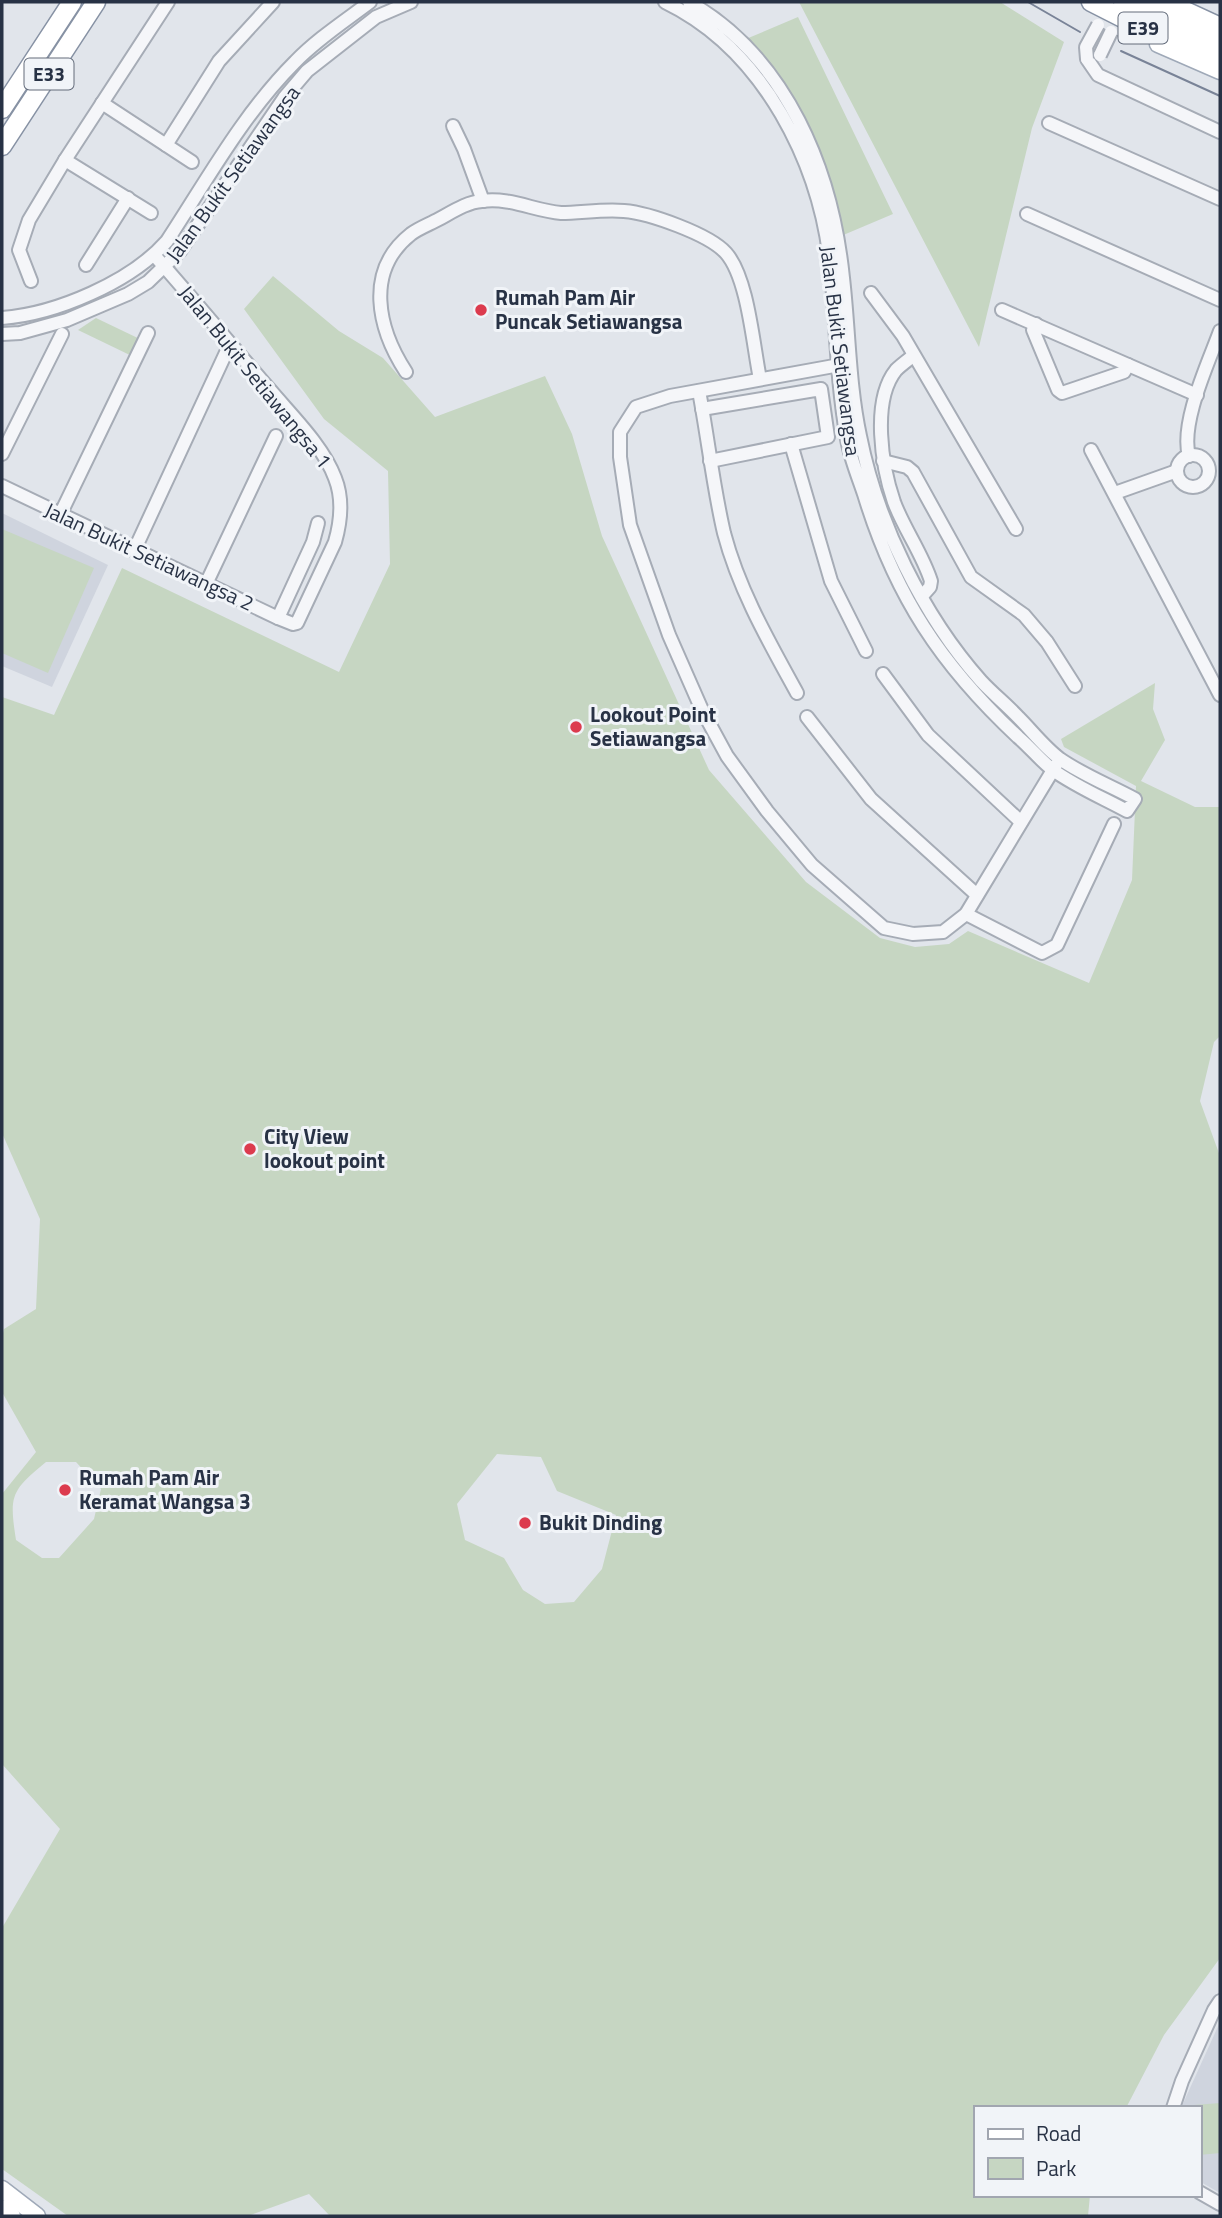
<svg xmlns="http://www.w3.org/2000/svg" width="1222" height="2218" font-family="'Titillium Web',sans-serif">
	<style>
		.built { fill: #cfd4de }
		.green { fill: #c6d6c2; fill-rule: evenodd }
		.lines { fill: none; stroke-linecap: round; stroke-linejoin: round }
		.minor-casing { stroke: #a6acb6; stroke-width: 16 }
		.major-casing { stroke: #9fa9b8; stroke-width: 19 }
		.highway-casing { stroke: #8792a4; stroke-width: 21 }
		.minor { stroke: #f5f6f9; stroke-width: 12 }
		.major { stroke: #fff; stroke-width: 16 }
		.highway { stroke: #fff; stroke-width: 18 }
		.tram { stroke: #798397; stroke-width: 2 }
		.minor-bridge-casing { stroke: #a6acb6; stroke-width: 16; stroke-linecap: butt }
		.minor-bridge { stroke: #f5f6f9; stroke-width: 12 }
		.poi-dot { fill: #dc3b4e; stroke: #f1f4f8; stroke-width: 2.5 }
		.labels { text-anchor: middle; stroke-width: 6; stroke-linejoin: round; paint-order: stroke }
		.shield { fill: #f1f4f8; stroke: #646c7b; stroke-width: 2 }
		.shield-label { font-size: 19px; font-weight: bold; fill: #283245 }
		.street-label { font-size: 21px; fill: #283245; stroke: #f1f4f8 }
		.poi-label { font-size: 21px; font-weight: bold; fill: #283245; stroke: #f1f4f8; text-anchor: start }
	</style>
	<rect width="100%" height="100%" fill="#e1e5eb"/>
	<g class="built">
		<polygon points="2,513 108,565 52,687 2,666"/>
		<polygon points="1220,2022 1220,2193 1199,2181 1199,2108 1181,2108"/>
	</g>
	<g class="green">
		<polygon points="799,2 1000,2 1064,42 1032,128 979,347"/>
		<polygon points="798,17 893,214 841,236 825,170 774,67 746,39"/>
		<path d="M273 276 339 331 383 358 435 417 545 376 572 434 602 536 709 770 806 882 880 938 915 947 949 944 968 931 1089 983 1132 880 1136 786 1064 747 1061 739 1155 683 1153 709 1165 740 1141 781 1195 807H1220V1036L1214 1042 1200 1101 1220 1156V1958L1164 2035 1126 2108H975V2195H1090L1088 2216H330L309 2194 248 2216H68L2 2169V1928L60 1829 2 1764V1494L36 1452 2 1392V1337L4 1329 36 1309 40 1219 2 1133V697L54 715 122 568 339 672 390 564 388 471 324 419 244 309ZM497 1454 541 1457 557 1491 616 1515 602 1569 574 1602 545 1604 523 1590 504 1558 465 1540 457 1504ZM46 1462H76L101 1489 94 1519 59 1558H42L16 1540C9 1495 11 1491 46 1462Z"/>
		<polygon points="96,318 144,341 136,358 78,330"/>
		<polygon points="2,529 94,568 48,673 2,653"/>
		<polygon points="1220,2103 1220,2153 1199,2155 1199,2108 1194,2108 1194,2105"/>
	</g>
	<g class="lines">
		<defs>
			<g id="minor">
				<path d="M665 2C764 50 821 164 831 270 836 326 837 383 847 439 850 457 858 476 864 494 895 596 941 665 1018 737 1030 747 1040 760 1053 770 1075 786 1103 798 1127 811L1135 799C1111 786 1083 775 1060 759 1045 748 1032 731 1019 718 1007 705 993 694 981 681 923 616 877 522 860 436 849 385 849 330 843 278 832 170 787 58 689 2"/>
				<polyline points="1087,59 1098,75 1220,132"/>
				<polyline points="102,103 192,162"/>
				<polyline points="1049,123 1220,199"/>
				<polyline points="453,126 464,149 483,201"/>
				<polyline points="166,145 219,61 273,2"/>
				<polyline points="65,160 151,213"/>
				<polyline points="1027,214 1220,300"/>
				<polyline points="86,265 128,198"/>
				<polyline points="31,281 19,250 29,220 65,160 168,2"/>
				<polyline points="871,293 903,336 1016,529"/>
				<polyline points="1002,310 1197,395"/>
				<path d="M2 318C56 314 131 282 167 241 207 180 243 114 295 62 317 39 345 21 370 2"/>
				<polyline points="1036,324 1033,330 1058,390 1062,393 1124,372 1128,365"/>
				<polyline points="2,334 20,333 67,320 128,294 148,282 180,251 284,98 307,71 376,17 411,2"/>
				<path d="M913 356C908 360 901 365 896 370 871 401 882 467 894 502 904 529 922 553 931 581L930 587 922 596"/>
				<polyline points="845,364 670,396 636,407 620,432 620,457 630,525 669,635 702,710 727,756 767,811 812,865 884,928 913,934 943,932 966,914 1056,765"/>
				<path d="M406 372C378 329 364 271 411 234 419 228 430 224 439 219 452 212 467 202 482 201 510 197 535 211 561 213 581 213 603 209 624 211 649 213 709 234 726 253 748 278 753 345 760 379"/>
				<path d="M699 391C708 438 713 486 724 533 739 590 769 642 797 693"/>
				<polyline points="702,409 821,389 828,437 710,461"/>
				<polyline points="791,444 831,581 866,651"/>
				<polyline points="1091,450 1220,695"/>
				<polyline points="2,454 62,334"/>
				<circle cx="1193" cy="471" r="16"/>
				<path d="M1189 456C1180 423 1208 364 1220 331"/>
				<polyline points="883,461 907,467 913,472 971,577 1024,615 1047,642 1075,686"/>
				<path d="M2 486 278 618 293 624 297 623 335 542C341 521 343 498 335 478 323 446 293 417 271 391 232 346 194 300 155 256"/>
				<polyline points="1115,493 1177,471"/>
				<polyline points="60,515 148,333"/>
				<polyline points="134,551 230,344"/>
				<polyline points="206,584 276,436"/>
				<polyline points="278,618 313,542 318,523"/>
				<polyline points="883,674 928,735 1021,822"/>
				<polyline points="807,717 871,799 977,895"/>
				<polyline points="966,914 1042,953 1057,945 1114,824"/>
				<polyline points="1173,2108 1182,2081 1214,2010 1220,2001"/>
				<polyline points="1199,2192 1220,2204"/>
			</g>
			<g id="major">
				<polyline points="1149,2 1178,15"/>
				<polyline points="1158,44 1220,71"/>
				<polyline points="2,2189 37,2216"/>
				<polyline points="2,2208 12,2216"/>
			</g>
			<g id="highway">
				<polyline points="1091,2 1158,36 1220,61"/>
				<polyline points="1123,2 1220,45"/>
				<polyline points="1166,2 1220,27"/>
				<polyline points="2,109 72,2"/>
				<polyline points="2,146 96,2"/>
			</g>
		</defs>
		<use href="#minor" class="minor-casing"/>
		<use href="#major" class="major-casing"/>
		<use href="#highway" class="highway-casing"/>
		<use href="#minor" class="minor"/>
		<use href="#major" class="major"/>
		<use href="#highway" class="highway"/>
		<g class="tram">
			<polyline points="1028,2 1080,32"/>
			<polyline points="1121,51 1220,96"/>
		</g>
		<defs>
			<g id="minor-bridge">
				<polyline points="1100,55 1111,32"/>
				<polyline points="1087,59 1086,47 1098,25"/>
			</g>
		</defs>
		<use href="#minor-bridge" class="minor-bridge-casing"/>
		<use href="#minor-bridge" class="minor-bridge"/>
	</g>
	<g class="poi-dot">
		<circle cx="481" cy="310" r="7"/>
		<circle cx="576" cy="727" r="7"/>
		<circle cx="250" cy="1149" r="7"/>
		<circle cx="65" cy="1490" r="7"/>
		<circle cx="525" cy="1523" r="7"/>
	</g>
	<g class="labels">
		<g class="shield">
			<rect x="1118.5" y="12.5" width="49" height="31" rx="5"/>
			<rect x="24.5" y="58.5" width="49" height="31" rx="5"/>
		</g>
		<g class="shield-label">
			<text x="1143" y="35">E39</text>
			<text x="49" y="81">E33</text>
		</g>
		<g class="street-label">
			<text transform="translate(233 174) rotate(-54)" y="7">Jalan Bukit Setiawangsa</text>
			<text transform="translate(840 351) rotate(83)" y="7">Jalan Bukit Setiawangsa</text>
			<text transform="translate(255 377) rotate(51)" y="7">Jalan Bukit Setiawangsa 1</text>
			<text transform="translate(149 557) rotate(25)" y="7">Jalan Bukit Setiawangsa 2</text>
		</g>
		<g class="poi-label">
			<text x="495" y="305">Rumah Pam Air<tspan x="495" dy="24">Puncak Setiawangsa</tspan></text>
			<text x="590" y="722">Lookout Point<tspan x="590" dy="24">Setiawangsa</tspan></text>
			<text x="264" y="1144">City View<tspan x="264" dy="24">lookout point</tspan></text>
			<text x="79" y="1485">Rumah Pam Air<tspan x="79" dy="24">Keramat Wangsa 3</tspan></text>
			<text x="539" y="1530">Bukit Dinding</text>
		</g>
	</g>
	<rect width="1222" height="2218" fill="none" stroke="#283245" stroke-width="7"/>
	<rect x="974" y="2106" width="228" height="91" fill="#f1f4f8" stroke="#a1a6b0" stroke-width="2"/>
	<rect x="988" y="2129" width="35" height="10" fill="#ffffff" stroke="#a1a6b0" stroke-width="2"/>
	<text x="1036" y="2141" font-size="21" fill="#283245">Road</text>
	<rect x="988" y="2158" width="35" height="21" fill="#c6d6c2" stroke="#a1a6b0" stroke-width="2"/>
	<text x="1036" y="2176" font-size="21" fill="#283245">Park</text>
</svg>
